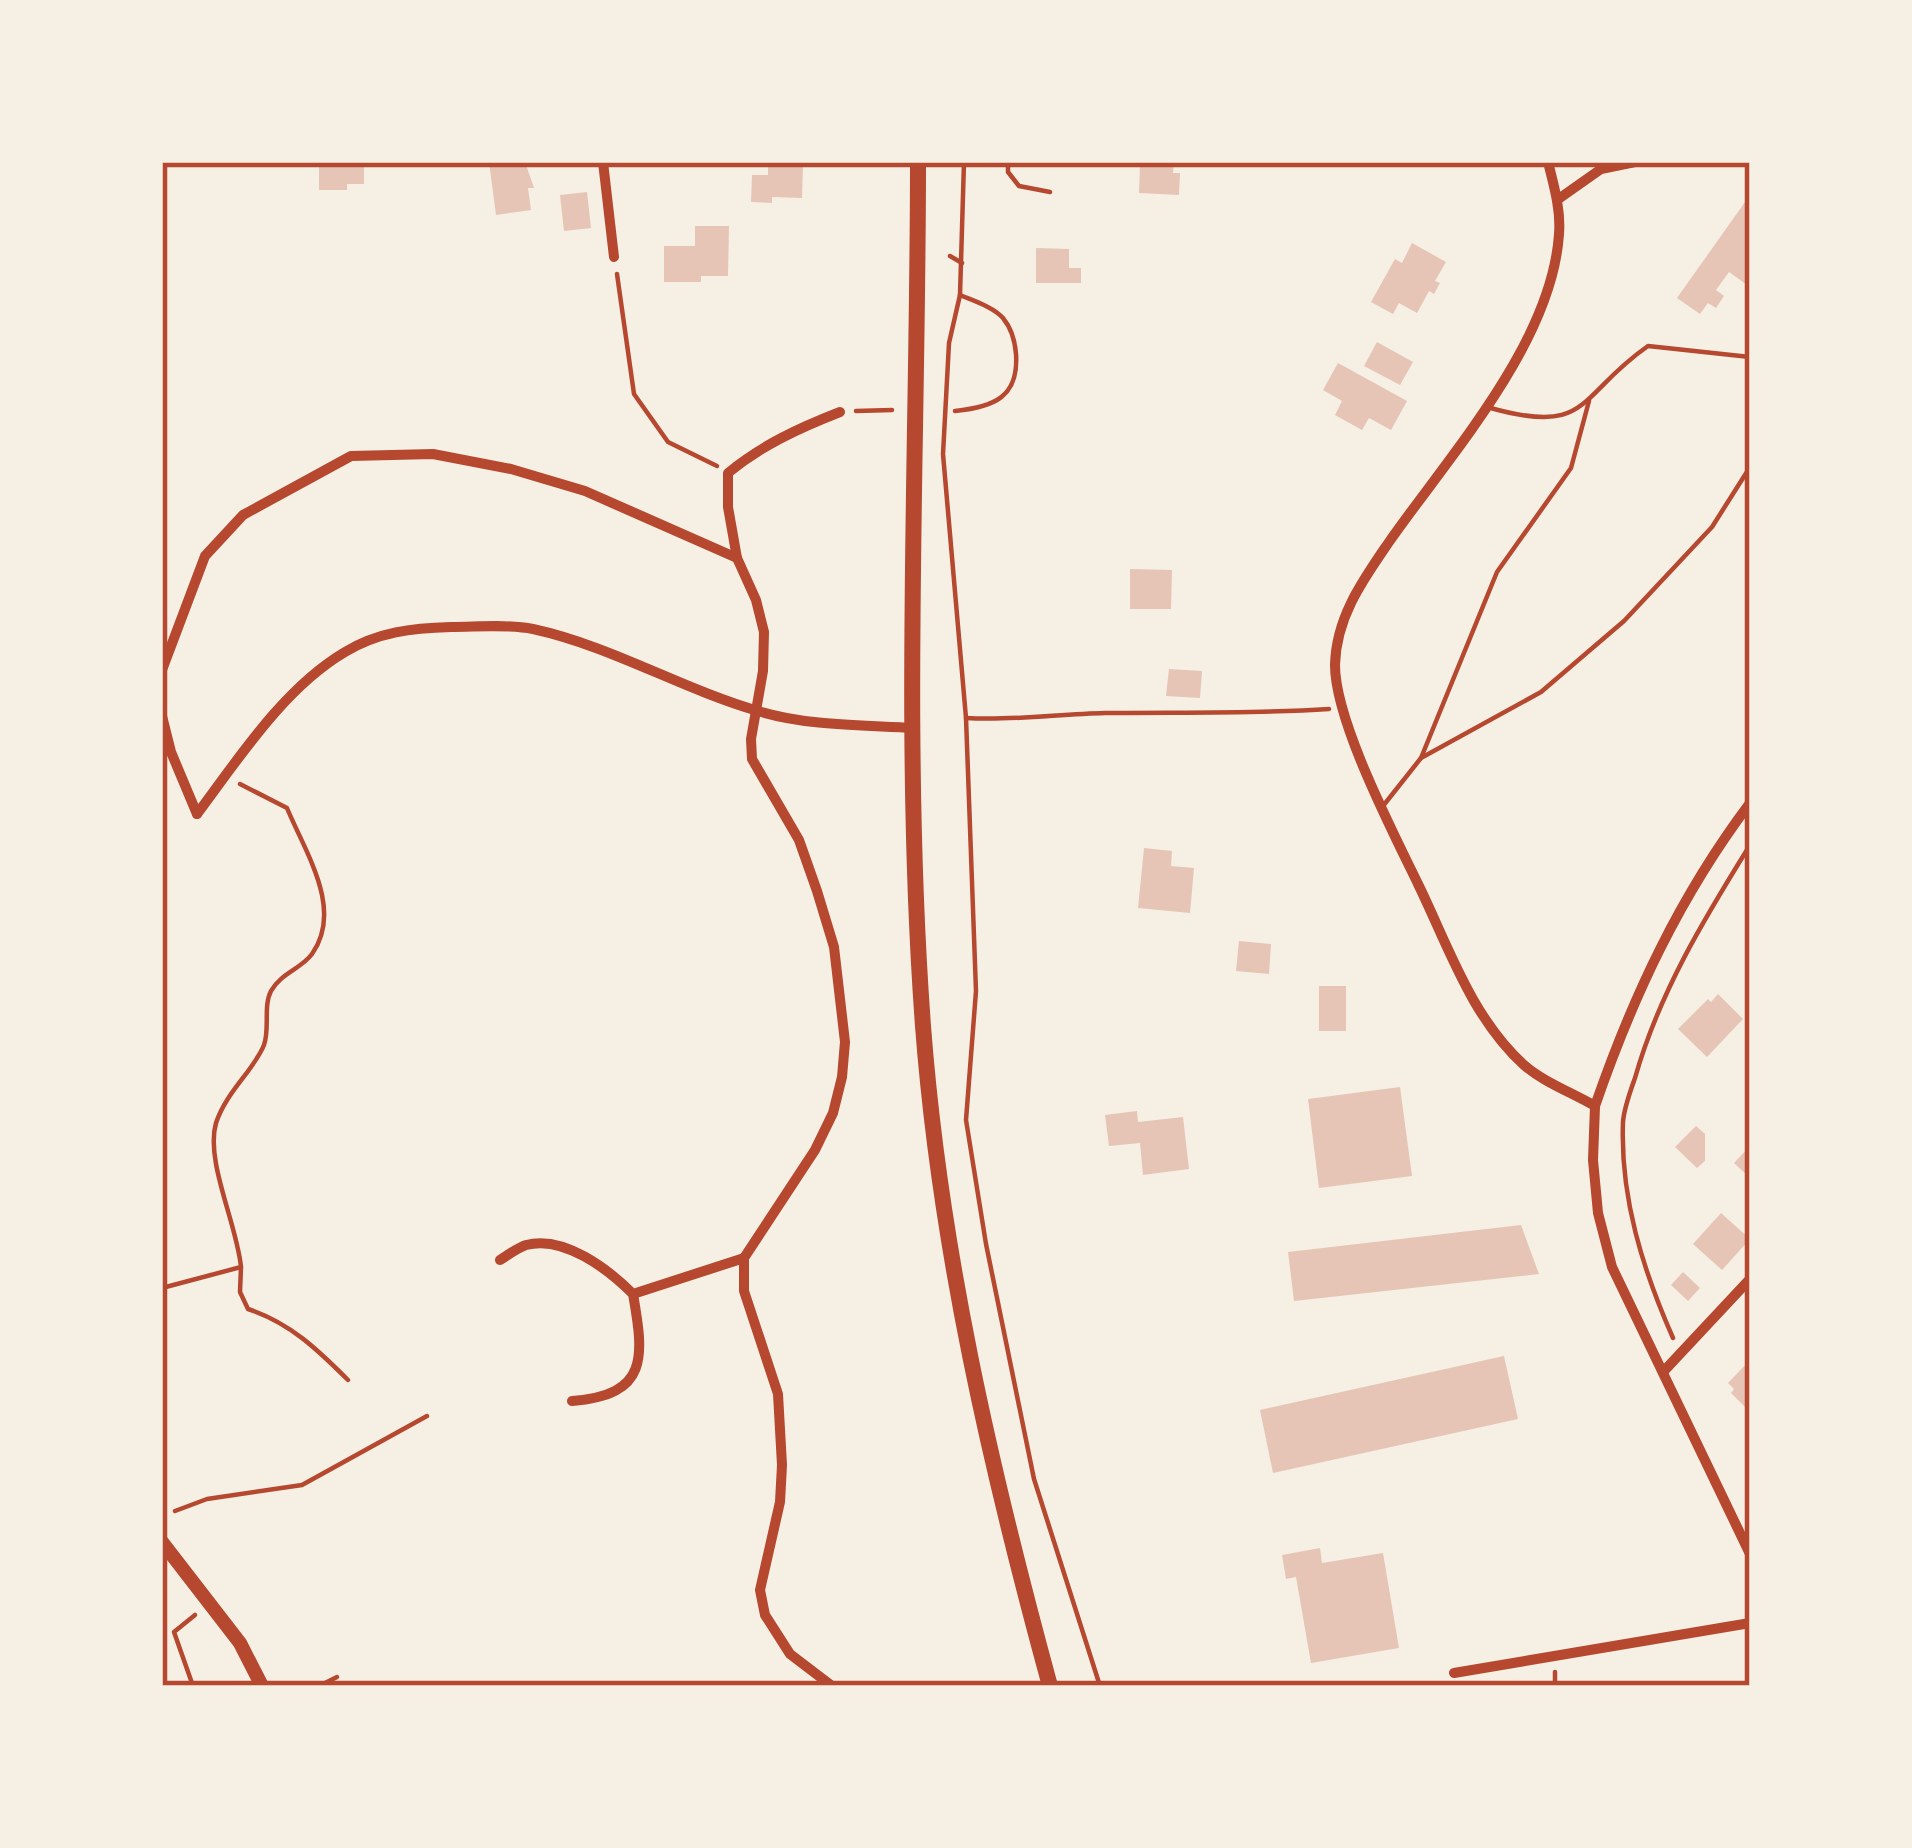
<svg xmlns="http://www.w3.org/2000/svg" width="1912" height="1848" font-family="Spectral,serif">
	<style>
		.building { fill: #e6c5b7 }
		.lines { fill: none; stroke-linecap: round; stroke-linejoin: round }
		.path { stroke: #b5482f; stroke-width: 4.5 }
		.service { stroke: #b5482f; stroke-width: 4.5 }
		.minor { stroke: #b5482f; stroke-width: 10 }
		.tertiary { stroke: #b5482f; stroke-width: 14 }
		.trunk { stroke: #b5482f; stroke-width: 16 }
		.neatline { fill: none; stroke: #b5482f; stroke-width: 4.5 }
	</style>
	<rect width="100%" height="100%" fill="#f6efe4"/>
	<g class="building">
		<polygon points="489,162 525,162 534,188 528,188 531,210 496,215"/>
		<polygon points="1140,162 1174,162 1173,173 1180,173 1179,195 1139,193"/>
		<polygon points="768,165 803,166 802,198 772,197 772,203 751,202 752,175 768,175"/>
		<polygon points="319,166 364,167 364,184 347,184 347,190 319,190"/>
		<polygon points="587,192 591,228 564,231 560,195"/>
		<polygon points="1750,195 1750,287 1729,272 1716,290 1724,296 1716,308 1708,303 1700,314 1677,298"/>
		<polygon points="695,226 729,226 728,276 701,276 701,282 664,282 664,246 695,246"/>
		<polygon points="1412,243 1446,262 1435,281 1440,283 1434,294 1429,291 1417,313 1399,303 1393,314 1371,302 1395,259 1402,263"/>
		<polygon points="1036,248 1069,249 1069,268 1081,268 1081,283 1036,283"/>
		<polygon points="1377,342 1413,362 1400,385 1364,366"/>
		<polygon points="1338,363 1407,401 1391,430 1369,418 1362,430 1335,415 1342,401 1323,390"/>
		<polygon points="1130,569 1172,570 1171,609 1130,609"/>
		<polygon points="1169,669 1202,671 1200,698 1166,696"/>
		<polygon points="1144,848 1172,851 1171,866 1194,868 1190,913 1138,908"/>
		<polygon points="1239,941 1271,944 1269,974 1236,971"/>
		<rect x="1319" y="986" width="27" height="45"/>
		<polygon points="1718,994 1743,1019 1707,1057 1678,1029 1708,999 1711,1002"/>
		<polygon points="1400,1087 1412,1176 1319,1188 1308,1099"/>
		<polygon points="1137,1111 1138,1122 1183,1117 1189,1169 1143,1175 1140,1143 1109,1146 1105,1115"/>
		<polygon points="1696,1126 1705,1134 1705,1161 1697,1168 1675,1147"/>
		<polygon points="1750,1146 1750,1178 1734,1163"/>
		<polygon points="1721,1213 1750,1239 1722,1270 1693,1244"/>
		<polygon points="1521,1225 1539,1274 1294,1301 1288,1252"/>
		<polygon points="1683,1272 1700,1288 1688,1301 1671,1285"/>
		<polygon points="1504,1356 1518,1419 1273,1473 1260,1410"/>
		<polygon points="1750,1360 1750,1405 1747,1409 1731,1393 1734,1389 1728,1383"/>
		<polygon points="1320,1548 1322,1563 1383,1553 1399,1648 1311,1663 1296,1577 1286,1579 1282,1555"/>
	</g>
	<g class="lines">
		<g class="path">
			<polyline points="964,162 960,295 949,343 943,454 966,718 976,991 966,1120 986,1244 1034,1479 1100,1686"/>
			<polyline points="950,256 962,263"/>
			<polyline points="617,274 634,394 668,442 717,466"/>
			<polyline points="856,411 892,410"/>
			<path d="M955 411C994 407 1019 397 1016 354 1015 341 1012 329 1003 318 993 307 974 301 960 295"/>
			<path d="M966 718C1013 721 1058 714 1105 713 1180 712 1254 714 1329 709"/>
			<path d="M241 1267 240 1292 248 1309C290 1323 317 1349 348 1380"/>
			<path d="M162 1288 241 1267C237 1224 205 1161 216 1123 226 1092 254 1070 264 1045 270 1029 263 1006 271 991 281 973 301 969 312 954 344 909 305 852 287 808L240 784"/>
			<path d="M1673 1338C1643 1270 1620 1198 1623 1122 1624 1108 1630 1092 1635 1078 1659 993 1704 919 1750 845"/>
			<polyline points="175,1511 207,1499 302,1485 427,1416"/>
			<polyline points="1555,1672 1555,1686"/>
			<polyline points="193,1686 174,1632 195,1615"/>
			<polyline points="319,1686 337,1677"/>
		</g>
		<g class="service">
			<polyline points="1008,162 1008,172 1019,186 1050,192"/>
			<path d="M1487 407C1591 437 1576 396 1648 346L1750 357"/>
			<polyline points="1421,758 1497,572 1571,468 1589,401"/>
			<polyline points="1383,806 1421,758 1541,692 1624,621 1712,527 1750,467"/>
		</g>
		<g class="minor">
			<polyline points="603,162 614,257"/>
			<path d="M1548 162C1554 186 1561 210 1559 234 1552 343 1449 456 1389 542 1363 580 1336 617 1335 665 1335 721 1393 832 1419 886 1449 948 1472 1018 1524 1065 1543 1082 1573 1093 1595 1106L1593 1160 1598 1213 1612 1267 1750 1554"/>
			<polyline points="1557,200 1601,169 1635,162"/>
			<polyline points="162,670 205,556 243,515 351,456 433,454 511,469 585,491 737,558"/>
			<polyline points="162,716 171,752 197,814"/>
			<path d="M197 814C239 758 284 688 345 652 378 632 412 628 451 627 477 627 508 624 533 629 611 646 682 689 758 711 807 726 862 725 913 728"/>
			<path d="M1595 1106C1633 996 1680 896 1750 803"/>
			<path d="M500 1260C508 1255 517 1248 526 1245 564 1235 608 1269 633 1294 644 1357 649 1395 572 1401"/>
			<polyline points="633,1294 744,1258"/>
			<polyline points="1663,1372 1750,1279"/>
			<polyline points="1454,1673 1750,1623"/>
			<path d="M832 1686 790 1654 765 1615 760 1590 780 1502 782 1465 778 1394 744 1291V1258L815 1150 833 1113 842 1077 845 1042 834 947 817 891 799 840 752 759 751 739 763 671 764 632 756 600 737 558 728 507V473C762 445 799 428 840 412"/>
		</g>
		<polyline class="tertiary" points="162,1542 240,1643 262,1686"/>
		<path class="trunk" d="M918 162C918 450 902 739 923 1026 940 1250 991 1470 1050 1686"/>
	</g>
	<rect width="1912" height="1848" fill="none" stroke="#f6efe4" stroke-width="330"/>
	<rect x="165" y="165" width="1582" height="1518" class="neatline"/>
</svg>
